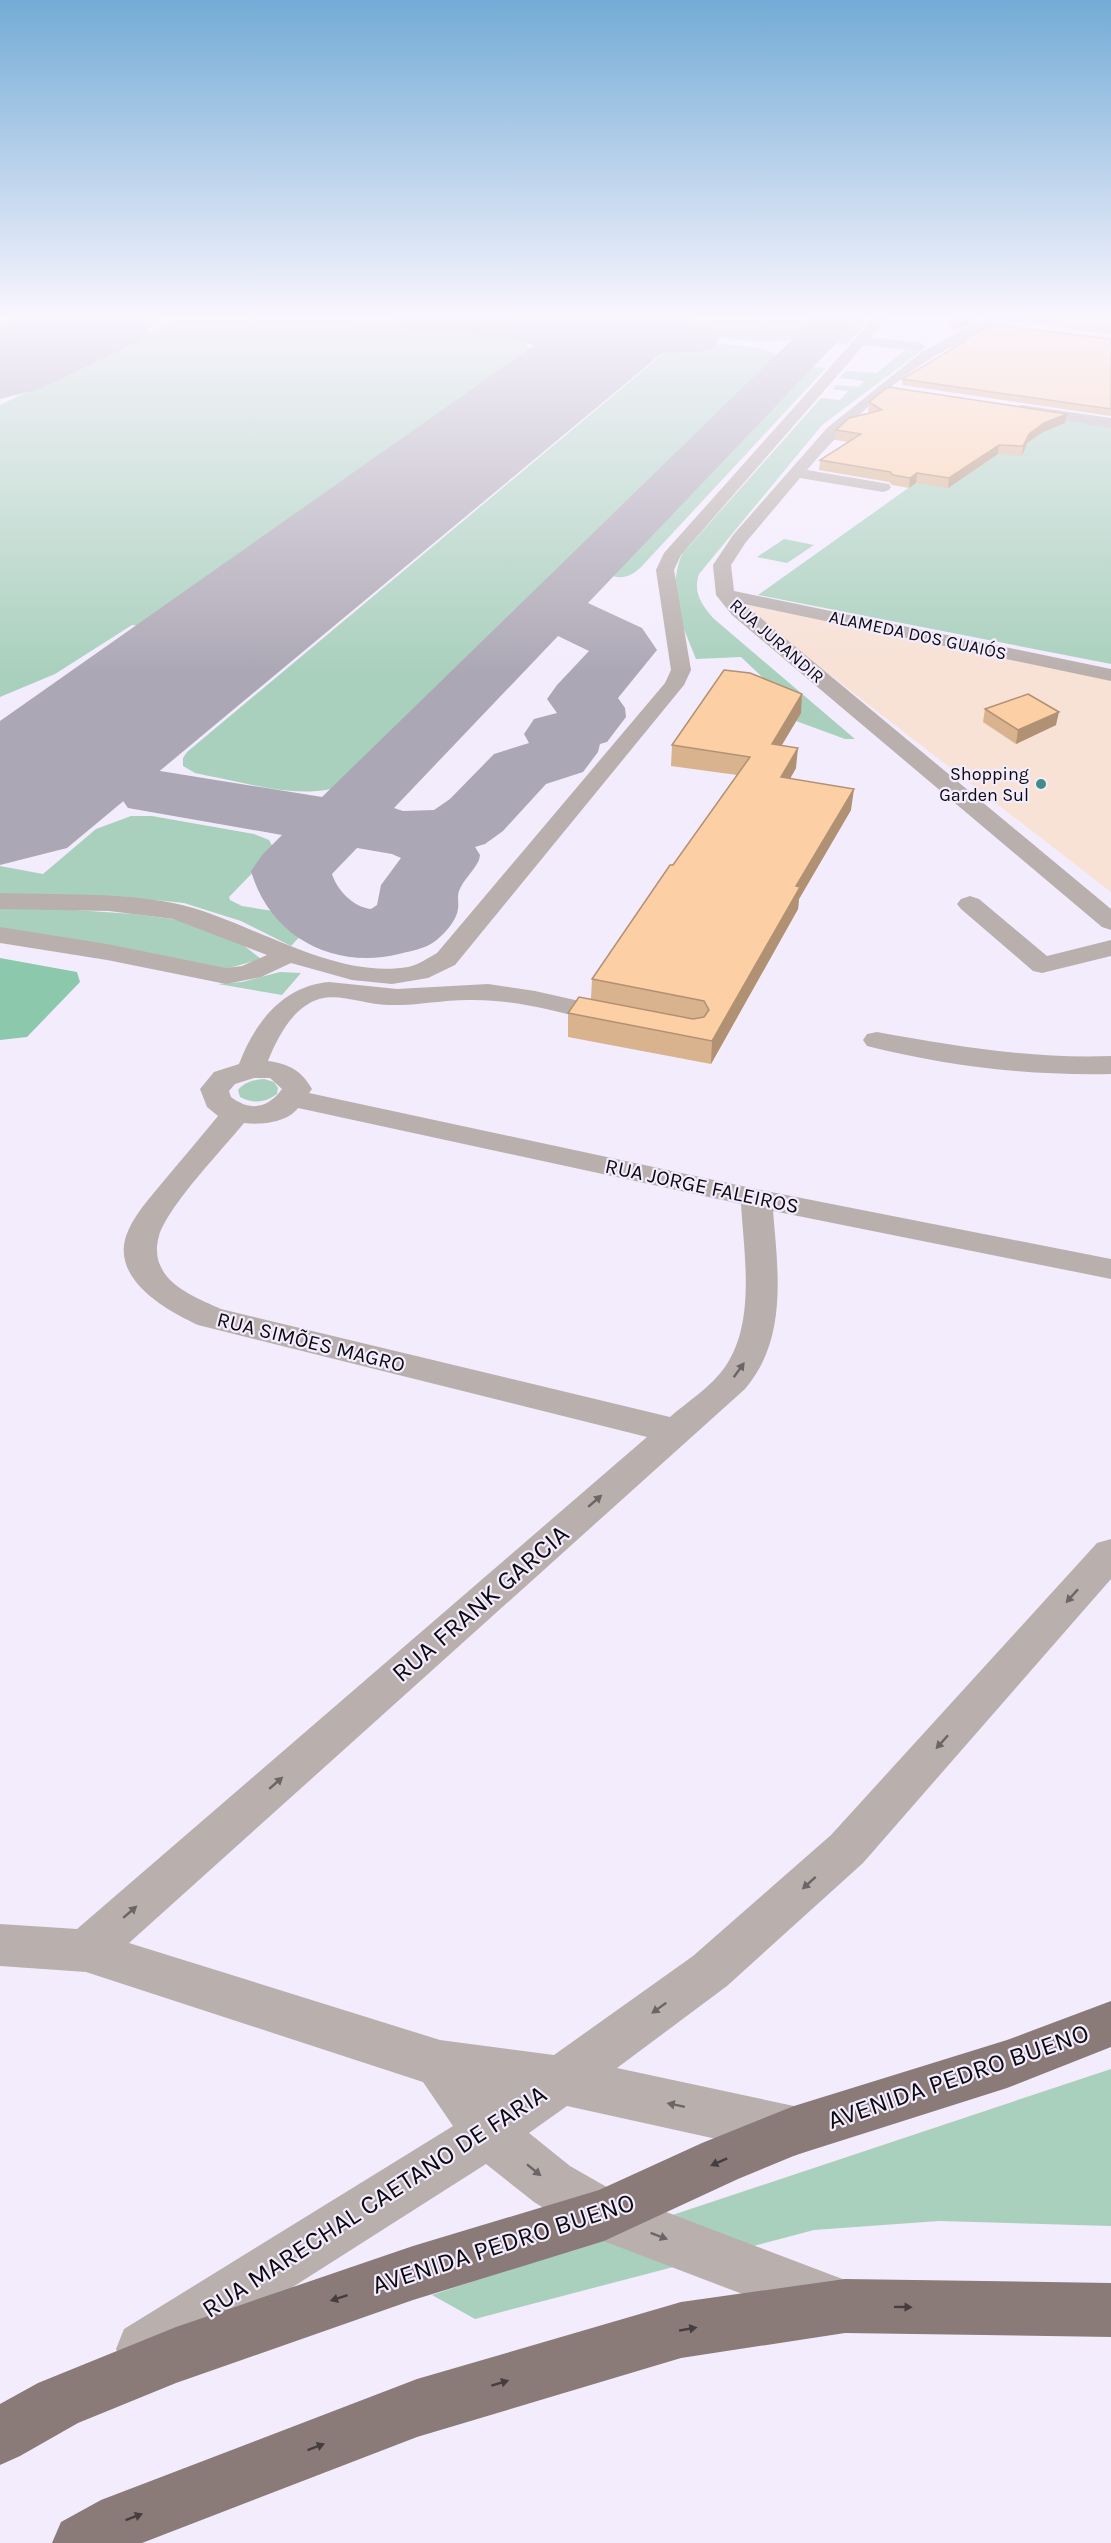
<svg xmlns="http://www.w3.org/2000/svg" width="1111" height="2543" font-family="Karla,sans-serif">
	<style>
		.commercial { fill: #f8e1d5 }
		.green { fill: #a9d0bd }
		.forest { fill: #8bc8ac }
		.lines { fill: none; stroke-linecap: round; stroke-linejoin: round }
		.taxiway { fill: #aca7b4; fill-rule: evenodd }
		.runway { fill: #aca7b4; fill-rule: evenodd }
		.minor { fill: #b9b0ae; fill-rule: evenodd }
		.major { fill: #8a7b78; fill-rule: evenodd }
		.wall { fill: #d9b28e }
		.shaded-wall { fill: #b09174 }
		.building { fill: #fccfa5; stroke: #b09174; stroke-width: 1.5 }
		.oneway { fill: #6b6567 }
		.oneway2 { fill: #453d3f }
		.poi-dot { fill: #448c87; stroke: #f3ecfd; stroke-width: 2 }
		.labels { text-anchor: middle; stroke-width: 4.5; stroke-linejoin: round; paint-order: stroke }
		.far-street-label { font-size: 18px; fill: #0c0a10; stroke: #f3ecfd }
		.far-poi-label { font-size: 18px; fill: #0c0a10; stroke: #f3ecfd; text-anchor: end }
		.street-label { font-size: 21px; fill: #0c0a10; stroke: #f3ecfd }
		.near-street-label { font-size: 26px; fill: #0c0a10; stroke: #f3ecfd }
	</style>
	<rect width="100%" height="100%" fill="#f3ecfd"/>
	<polygon class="commercial" points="737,603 1111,676 1111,892"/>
	<g class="green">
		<polygon points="177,318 328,318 502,335 525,343 530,349 140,626 132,625 55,674 0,697 0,405"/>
		<path d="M708 318H822C816 325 809 333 801 337 783 346 716 340 697 332L696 328Z"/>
		<polygon points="850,318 871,318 847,345 827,343"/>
		<path d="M695 344C717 344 763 344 780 357L630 509 351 782C307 803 255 784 209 776L195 773 183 766V758L187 752 670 348Z"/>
		<path d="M871 344 925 348 822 425 699 574C693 592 701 604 713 618L855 739H845L796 721 800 713 741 657 696 659C681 621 666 595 682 554L821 398 840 400 848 391 833 389 836 385 859 387 864 381 839 378 846 371 877 373 905 350 869 346Z"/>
		<path d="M814 367 826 368 642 566C631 577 620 581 606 573L610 566 802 368Z"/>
		<polygon points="1015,412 1111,426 1111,664 758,595"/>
		<polygon points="784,539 814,545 787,563 757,557"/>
		<polygon points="131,816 152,816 254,834 269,840 274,849 271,854 229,897 230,900 242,906 273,911 304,932 291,946 241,921 184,903 155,900 0,894 0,866 43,874 96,829"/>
		<polygon points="0,905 134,914 187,921 243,945 261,959 229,968 210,968 0,929"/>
		<polygon points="280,972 301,973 282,995 218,984 242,982"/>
		<path d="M264 1079 274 1082 278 1088 277 1094C265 1103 253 1104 240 1097L238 1090C245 1082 253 1080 264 1079Z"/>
		<polygon points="1111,2069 1111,2226 939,2221 814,2230 475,2319 432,2295"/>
	</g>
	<polygon class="forest" points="0,958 77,972 80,982 27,1037 0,1040"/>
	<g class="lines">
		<g class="taxiway">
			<path d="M393 318H669L713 330 719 339 713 348 698 352 645 353 597 362 582 385 566 389 550 385 543 375 556 357C512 327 449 339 399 327ZM631 327 633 330 588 340 582 336Z"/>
			<path d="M814 318H860L588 603 642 628 657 650 618 698 625 708 626 717 607 742 600 744 598 752 583 772 546 784 503 831 485 844 475 847 480 855 479 860C474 871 463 880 459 891 457 896 459 903 458 909 457 918 448 930 441 936 430 948 415 950 399 954 334 970 270 937 251 871L263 854 282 835 128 808 117 792 128 776 154 770 322 797ZM558 636 589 651 557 685 547 699 557 713 534 719 524 734 529 743 494 754 450 799 434 810 403 811 394 808ZM357 848 392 854 401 858 381 885 377 905 371 909C353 907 337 890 332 874Z"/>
			<path d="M237 607 259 613 268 626 259 639C227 662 195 688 161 707 114 734 52 759 0 772V727L32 715 114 679 215 613Z"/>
		</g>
		<g class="runway">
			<polygon points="15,318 156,318 141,340 40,389 0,399 0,324"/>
			<polygon points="573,318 693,318 678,340 67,848 0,865 0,721"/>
		</g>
		<g class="minor">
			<path d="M874 318H887L870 338 919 342 926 346 919 350 864 345 681 555 674 570 691 670 684 685 455 965 428 978 392 984 352 980 291 963 261 977 226 984 107 960 0 943V927L107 944 226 968 242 966 267 955 173 919 109 911 0 909V893C57 895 116 892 173 903 247 918 330 980 408 967 418 965 428 958 437 953L665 683 671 670 656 570 664 553Z"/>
			<path d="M985 318H1000C988 332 951 346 933 357 886 386 843 428 807 470L889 484 891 487 889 490 883 492 800 478 746 542 731 565 734 591 1111 669V681L744 604 1111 909V930L1102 927 732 615 716 595 713 565 733 535 827 428 922 352Z"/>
			<polygon points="1021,405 1111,418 1111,428 1016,412 1014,409"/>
			<polygon points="970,896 979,899 1047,956 1111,940 1111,956 1042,973 1033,971 961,909 957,904 961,899"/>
			<path d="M329 982 397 989 488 984 535 991 624 1011 628 1017 624 1023 614 1025C568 1015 522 1000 474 1000 445 999 417 1006 388 1005 366 1005 340 993 319 999 293 1007 277 1038 268 1061 289 1064 301 1070 312 1089L309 1093 756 1189 1111 1259V1279L773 1211C778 1271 788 1339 745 1389L129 1943 440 2040 554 2055 693 1956 831 1835 1097 1543 1111 1539V1579L863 1863 727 1986 617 2068 794 2106 812 2113 820 2131 812 2149 794 2156 567 2106 529 2133 570 2166 619 2194 853 2283 861 2302 853 2321 834 2329 585 2234 534 2202 486 2164 164 2369 144 2377 124 2369 116 2349 124 2329 453 2126 423 2082 86 1972 0 1966V1924L77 1929 647 1437 198 1325C166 1310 112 1280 126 1236 133 1216 149 1199 162 1183 181 1160 200 1138 218 1116L207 1107 200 1089 214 1072 239 1064C255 1022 283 986 329 982ZM254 1078H270L282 1089C268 1108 251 1112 231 1097L229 1091 235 1084ZM298 1108 741 1204C744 1255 756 1322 725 1367 711 1387 687 1402 670 1417L221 1309C201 1300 170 1288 161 1267 156 1258 156 1246 159 1236 168 1206 222 1150 244 1123 260 1125 287 1123 298 1108Z"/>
			<path d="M877 1032C955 1046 1032 1059 1111 1056V1074C1029 1076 946 1066 867 1046L863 1040 867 1034Z"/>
		</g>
		<g class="major">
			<polygon points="1111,2001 1111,2047 1007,2088 796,2155 738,2179 604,2241 413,2300 176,2383 78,2423 20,2456 0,2465 0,2404 38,2383 176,2327 413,2246 599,2190 702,2143 794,2106 1007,2040"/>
			<polygon points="845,2279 1111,2283 1111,2337 845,2333 681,2358 417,2437 142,2543 52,2543 61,2522 101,2500 417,2379 681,2302"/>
		</g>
	</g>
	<g class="wall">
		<polygon points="961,318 980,318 959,329 950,329 951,323"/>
		<polygon points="1001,318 1111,318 1111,334 1002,319"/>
		<polygon points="985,326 1111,339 1111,416 902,385 902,379 961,344 961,341 984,328"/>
		<polygon points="869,402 1067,414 1065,423 1043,432 1027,443 1022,456 998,454 948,488 916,483 909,488 892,485 889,482 819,470 820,460 849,442 835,440 836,430 871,413 868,411"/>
		<polygon points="985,709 1056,725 1016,744 983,722"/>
		<polygon points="801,713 781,746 796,768 790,779 851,810 799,899 798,909 711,1064 568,1037 568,1013 591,999 592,979 737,775 671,766 672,745"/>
	</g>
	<g class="shaded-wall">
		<polygon points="971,318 980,318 959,329 960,324"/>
		<polygon points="1067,414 1065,423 1043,432 1027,443 1022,456 1023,446 1029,434 1044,423"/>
		<polygon points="999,445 998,454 948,488 949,478"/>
		<polygon points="917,473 916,483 909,488 910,478"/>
		<polygon points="802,694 801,713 770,765 772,744"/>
		<polygon points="1059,712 1056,725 1016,744 1018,730"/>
		<polygon points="798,748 796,768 779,798 781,777"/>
		<polygon points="854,789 851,810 799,899 798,909 711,1064 712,1041 796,886"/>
	</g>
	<g class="building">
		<polygon points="961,318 971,318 960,324 951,323"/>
		<polygon points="1036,318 1111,318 1111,328"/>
		<polygon points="988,324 1111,339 1111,409 902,379 964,342 961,341 988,326 985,326"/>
		<polygon points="888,387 1067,414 1044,423 1029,434 1023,446 999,445 949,478 917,473 910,478 893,475 890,472 820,460 861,434 836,430 849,418 882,410 869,402"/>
		<polygon points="724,670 750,673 802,694 772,744 798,748 781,777 854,789 796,886 800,887 712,1041 568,1013 579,997 693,1019 704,1017 709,1010 704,1001 592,979 670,865 673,865 750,757 672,745"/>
		<polygon points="1028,694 1059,712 1018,730 985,709"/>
	</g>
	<defs><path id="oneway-solid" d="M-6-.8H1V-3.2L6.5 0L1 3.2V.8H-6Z" transform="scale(1.5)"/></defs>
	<g class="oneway">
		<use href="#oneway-solid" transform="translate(739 1370) rotate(-54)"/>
		<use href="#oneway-solid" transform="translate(595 1501) rotate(-41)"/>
		<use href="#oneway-solid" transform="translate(1072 1596) rotate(132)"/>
		<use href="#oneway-solid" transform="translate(942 1742) rotate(132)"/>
		<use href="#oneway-solid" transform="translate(276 1783) rotate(-41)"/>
		<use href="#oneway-solid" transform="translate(809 1883) rotate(138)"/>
		<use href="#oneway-solid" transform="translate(130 1912) rotate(-41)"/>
		<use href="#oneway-solid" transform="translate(659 2008) rotate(144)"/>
		<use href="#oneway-solid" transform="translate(676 2105) rotate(-168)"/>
		<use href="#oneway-solid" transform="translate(534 2170) rotate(39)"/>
		<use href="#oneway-solid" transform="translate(659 2236) rotate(21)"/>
	</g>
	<g class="oneway2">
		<use href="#oneway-solid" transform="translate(719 2162) rotate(156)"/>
		<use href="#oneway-solid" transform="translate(339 2298) rotate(162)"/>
		<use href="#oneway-solid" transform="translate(903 2307) rotate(1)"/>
		<use href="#oneway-solid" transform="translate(688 2329) rotate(-10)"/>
		<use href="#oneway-solid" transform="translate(500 2383) rotate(-17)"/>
		<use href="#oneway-solid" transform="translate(316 2447) rotate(-21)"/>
		<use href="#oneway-solid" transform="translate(134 2517) rotate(-21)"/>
	</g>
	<linearGradient id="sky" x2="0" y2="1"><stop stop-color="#73abd6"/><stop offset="0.47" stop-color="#faf6fe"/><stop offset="1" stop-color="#faf6fe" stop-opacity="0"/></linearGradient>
	<rect width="1111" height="674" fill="url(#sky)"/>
	<circle class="poi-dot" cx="1041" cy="784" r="6"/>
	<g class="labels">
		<g class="far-street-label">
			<text transform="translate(918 635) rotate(12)" y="6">ALAMEDA DOS GUAIÓS</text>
			<text transform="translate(777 641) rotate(41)" y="6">RUA JURANDIR</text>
		</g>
		<g class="far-poi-label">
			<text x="1029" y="780">Shopping<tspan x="1029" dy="21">Garden Sul</tspan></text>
		</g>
		<g class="street-label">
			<text transform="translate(702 1186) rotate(12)" y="7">RUA JORGE FALEIROS</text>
			<text transform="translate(311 1342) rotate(14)" y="7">RUA SIMÕES MAGRO</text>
		</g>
		<g class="near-street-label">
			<text transform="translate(480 1603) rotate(-41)" y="9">RUA FRANK GARCIA</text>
			<text transform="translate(958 2076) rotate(-19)" y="9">AVENIDA PEDRO BUENO</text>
			<text transform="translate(374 2201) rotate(-33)" y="9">RUA MARECHAL CAETANO DE FARIA</text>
			<text transform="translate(503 2243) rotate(-18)" y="9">AVENIDA PEDRO BUENO</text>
		</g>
	</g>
</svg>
